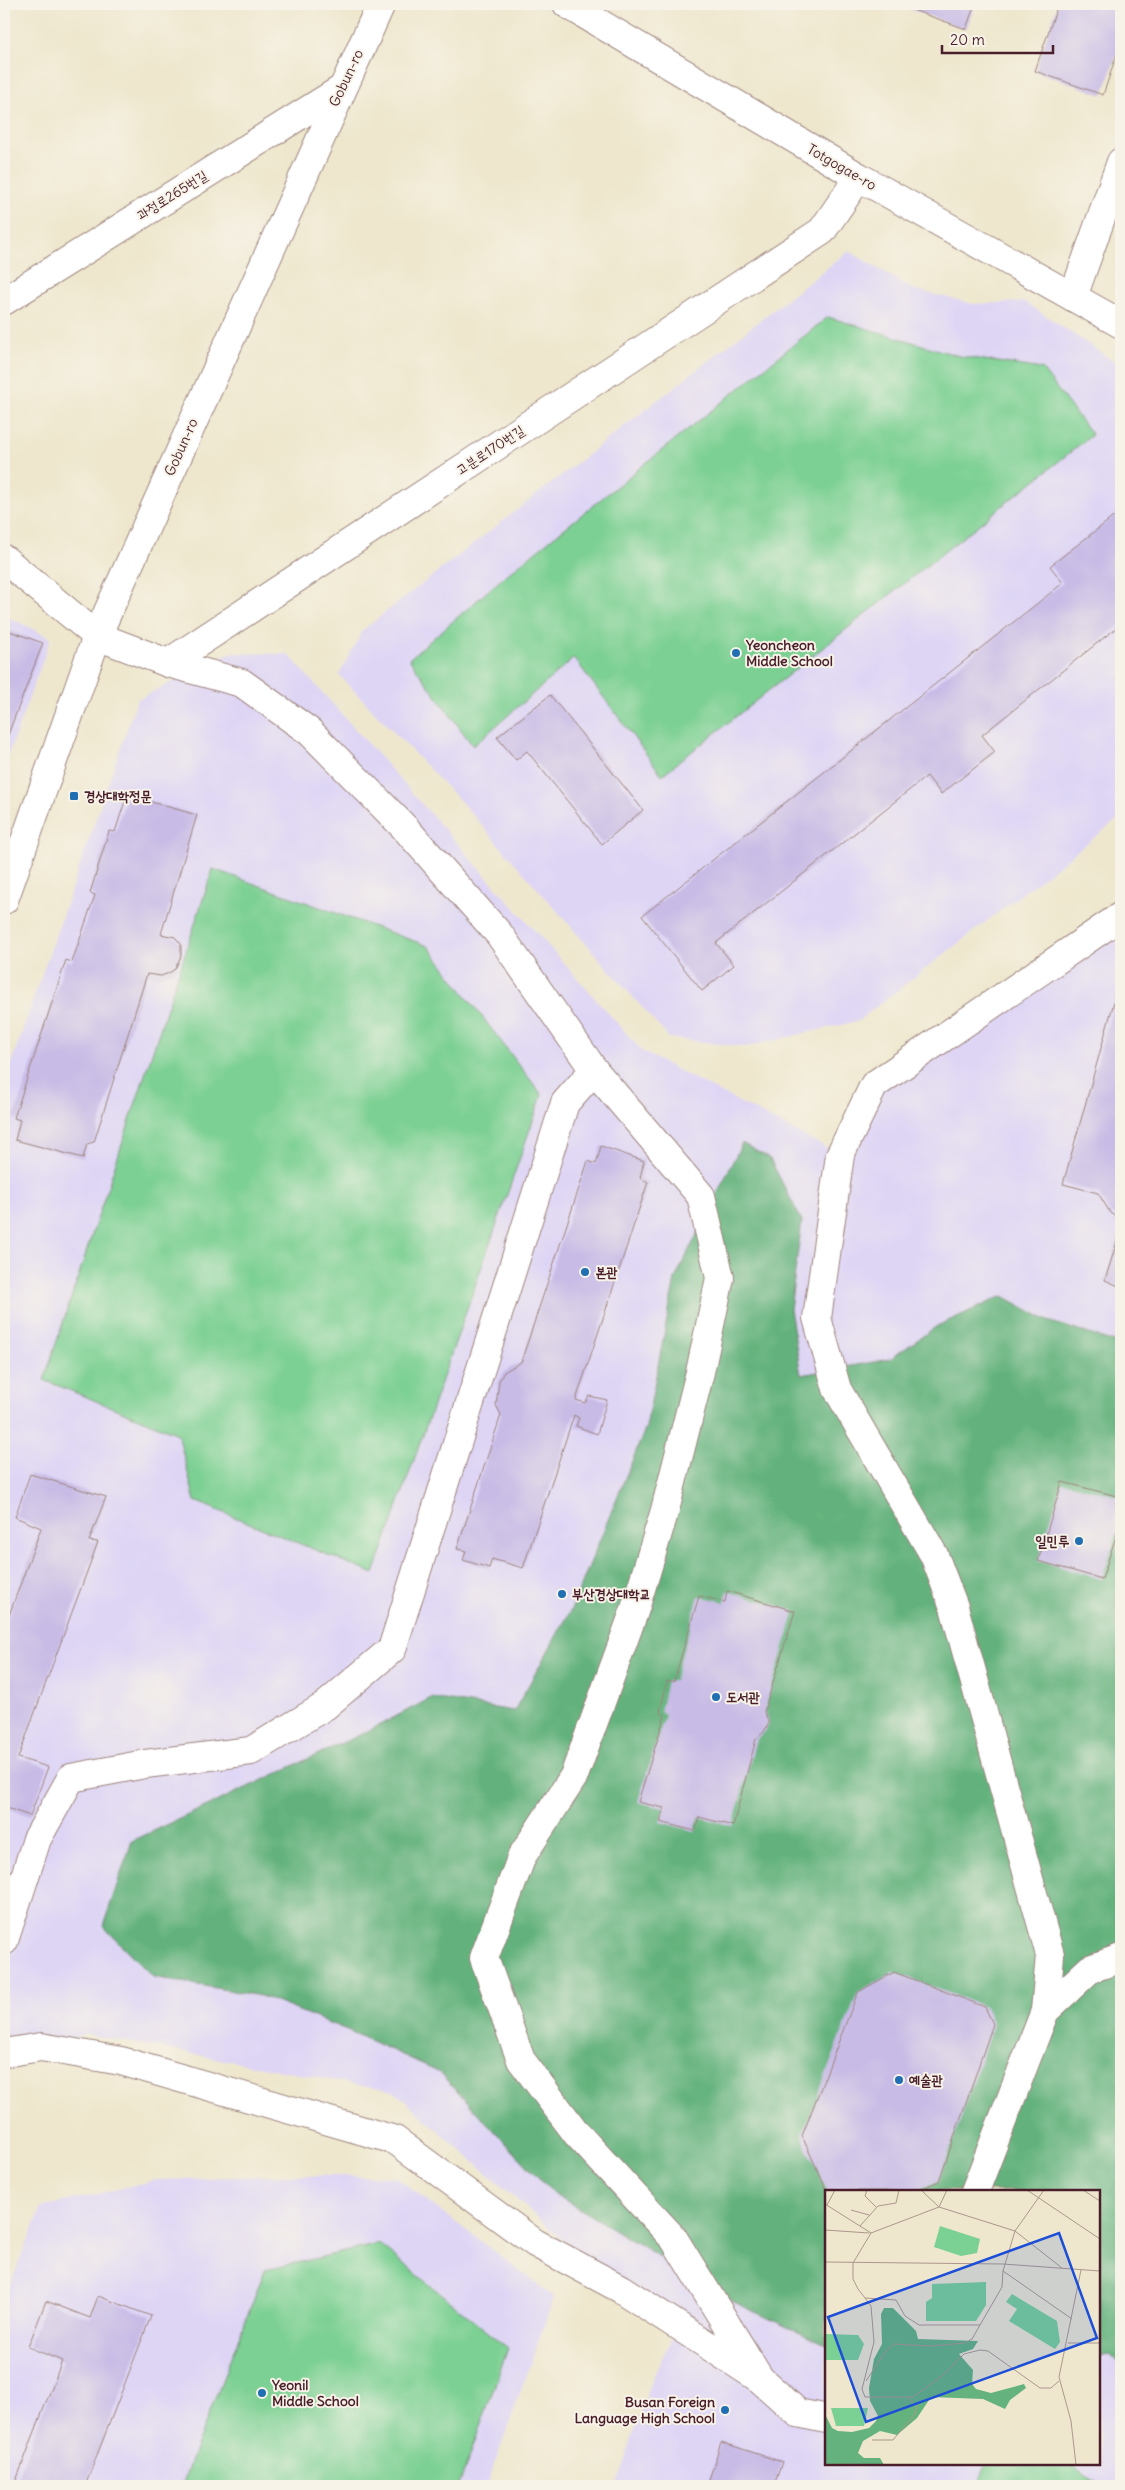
<svg xmlns="http://www.w3.org/2000/svg" width="1125" height="2490" font-family="Delius,'Poor Story',sans-serif">
	<style>
		.built { fill: #ded5f5; fill-rule: evenodd }
		.green { fill: #7bd093; stroke: #62785f }
		.forest { fill: #64b27d; stroke: #576854 }
		.building { fill: #c8bbe6 }
		.lines { fill: none; stroke-linecap: round; stroke-linejoin: round }
		.minor-casing { stroke: #9c837c; stroke-width: 30 }
		.major-casing { stroke: #9c837c; stroke-width: 30 }
		.minor { stroke: #fff; stroke-width: 28 }
		.major { stroke: #fff; stroke-width: 28 }
		.poi-dot { fill: #1f6fb2; stroke: #f7f3e8; stroke-width: 2 }
		.labels { text-anchor: middle; stroke-width: 4; stroke-linejoin: round; paint-order: stroke }
		.street-label { font-size: 14px; fill: #4a1f2b; stroke: #f7f3e8 }
		.poi-label { font-size: 14px; font-weight: bold; fill: #4a1f2b; stroke: #f7f3e8; text-anchor: start }
		.inset-road { fill: none; stroke: #ac978c; stroke-width: 1 }
		.view { fill: #1d4ed8; fill-opacity: 0.15; stroke: #1d4ed8; stroke-width: 2.5 }
		.inset-edge { fill: none; stroke: #4a1f2b; stroke-width: 2.5 }
	</style>
	<rect width="100%" height="100%" fill="#f7f3e8"/>
	<filter id="ink" filterUnits="userSpaceOnUse"><feTurbulence type="fractalNoise" baseFrequency=".02" numOctaves="2"/><feDisplacementMap in="SourceGraphic" scale="10" xChannelSelector="R" yChannelSelector="G"/><feConvolveMatrix kernelMatrix="1 2 1 2 8 2 1 2 1" color-interpolation-filters="sRGB"/></filter>
	<filter id="wash" filterUnits="userSpaceOnUse"><feTurbulence type="fractalNoise" baseFrequency=".0096" numOctaves="4" result="noise"/><feDisplacementMap in="SourceGraphic" scale="20" xChannelSelector="R" yChannelSelector="G"/><feGaussianBlur stdDeviation="1.12" result="paint"/><feColorMatrix in="noise" values="0 0 0 0 0 0 0 0 0 0 0 0 0 0 0 0 0 1.4 0 .05"/><feComposite in="paint" operator="in"/></filter>
	<g filter="url(#wash)">
		<rect width="100%" height="100%" fill="#eee7cd"/>
		<g class="built">
			<polygon points="849,251 912,289 973,304 1025,302 1121,366 1121,817 858,1021 746,1047 669,1038 463,804 339,675 363,630"/>
			<polygon points="4,615 51,638 4,766"/>
			<path d="M229 653 288 654 643 1052 840 1155 874 1085 1121 916V2486H616L653 2377 672 2337 395 2092 85 2034 4 2073V1084L137 700ZM826 2191H1099V2464H826Z"/>
			<polygon points="286,2175 396,2177 554,2297 487,2486 4,2486 4,2300 42,2207 157,2180"/>
		</g>
		<g class="green">
			<polygon points="828,317 959,356 1042,369 1092,435 662,775 574,658 473,746 409,659 510,572"/>
			<polygon points="213,869 428,946 542,1095 374,1574 195,1501 178,1434 44,1380"/>
			<polygon points="379,2244 508,2348 459,2486 181,2486 265,2270"/>
			<polygon points="986,2464 1067,2464 1103,2486 978,2486"/>
		</g>
		<polygon class="forest" points="742,1143 770,1159 802,1221 790,1309 801,1375 890,1359 937,1326 1003,1296 1048,1321 1121,1344 1121,1777 1116,1789 1121,1798 1121,2364 1110,2355 1099,2357 1099,2191 826,2191 826,2345 738,2304 553,2193 438,2071 347,2030 261,1996 153,1977 103,1926 132,1841 370,1730 431,1698 514,1711 571,1610 646,1427 675,1279"/>
		<g id="blocks">
			<g class="building">
				<polygon points="896,4 975,4 966,29"/>
				<polygon points="1058,4 1121,4 1121,42 1103,95 1035,71"/>
				<polygon points="1121,511 1121,624 982,735 995,752 941,794 927,776 716,943 734,965 702,991 642,916 1063,583 1050,566"/>
				<polygon points="4,629 43,643 4,745"/>
				<polygon points="550,695 643,810 602,844 527,751 516,760 497,737"/>
				<polygon points="127,795 197,815 161,934 175,937 181,944 181,956 175,969 169,973 161,976 147,974 94,1142 87,1144 83,1158 15,1140 20,1120 14,1118 66,960 72,962 95,895 90,893 109,831 115,832"/>
				<polygon points="1121,977 1121,1217 1111,1214 1098,1193 1063,1184"/>
				<polygon points="601,1146 644,1161 640,1178 648,1182 576,1400 585,1403 589,1396 607,1400 597,1434 576,1426 579,1418 574,1415 523,1568 492,1559 489,1568 463,1560 466,1551 457,1549 501,1415 496,1405 499,1381 504,1372 521,1362 588,1161 596,1164"/>
				<polygon points="1121,1229 1121,1287 1105,1280"/>
				<polygon points="30,1474 106,1497 89,1541 98,1542 18,1758 48,1767 30,1816 4,1807 4,1629 41,1528 15,1517"/>
				<polygon points="1062,1482 1121,1497 1121,1521 1102,1579 1038,1561"/>
				<polygon points="727,1591 795,1611 764,1712 769,1722 764,1732 756,1739 733,1826 699,1817 695,1831 660,1822 664,1808 638,1802 665,1715 660,1712 667,1681 674,1681 699,1596 725,1602"/>
				<polygon points="894,1972 985,2007 993,2024 939,2181 916,2191 827,2191 802,2136 858,1992"/>
				<polygon points="98,2296 151,2316 85,2486 14,2486 62,2361 28,2347 46,2301 90,2318"/>
				<polygon points="721,2442 782,2462 774,2486 707,2486"/>
			</g>
		</g>
	</g>
	<g filter="url(#ink)">
		<use href="#blocks" fill-opacity="0" stroke="#9c837c" stroke-width="1"/>
		<g class="lines">
			<defs>
				<g id="minor">
					<polyline points="567,4 859,177 1121,324"/>
					<polyline points="1073,297 1121,162"/>
					<polyline points="4,301 340,90"/>
					<polyline points="4,559 97,636 168,663 822,231 859,177"/>
					<polyline points="594,1070 701,1196 720,1278 700,1372 665,1510 634,1612 574,1776 522,1856 484,1958 521,2060 577,2134 674,2239 760,2379"/>
					<polyline points="4,1941 37,1839 71,1778 145,1764 251,1751 325,1706 392,1649 565,1103 594,1070 499,934 405,828 310,732 242,683 168,663"/>
					<polyline points="1045,2011 1090,1969 1121,1958"/>
					<polyline points="4,2053 41,2047 121,2061 395,2140 535,2243 621,2289 760,2379 798,2413 826,2419"/>
					<polyline points="975,2191 1045,2011 1050,1955 954,1607 934,1555 837,1389 817,1318 840,1155 874,1085 1121,916"/>
				</g>
				<polyline id="major" points="4,900 97,636 381,4"/>
			</defs>
			<use href="#minor" class="minor-casing"/>
			<use href="#major" class="major-casing"/>
			<use href="#minor" class="minor"/>
			<use href="#major" class="major"/>
		</g>
	</g>
	<g class="poi-dot">
		<circle cx="736" cy="653" r="5"/>
		<rect x="69" y="791" width="10" height="10" rx="2.5"/>
		<circle cx="585" cy="1272" r="5"/>
		<circle cx="1079" cy="1541" r="5"/>
		<circle cx="562" cy="1594" r="5"/>
		<circle cx="716" cy="1697" r="5"/>
		<circle cx="899" cy="2080" r="5"/>
		<circle cx="262" cy="2393" r="5"/>
		<circle cx="725" cy="2410" r="5"/>
	</g>
	<g class="labels">
		<g class="street-label">
			<text transform="translate(346 78) rotate(-65)" y="5">Gobun-ro</text>
			<text transform="translate(842 167) rotate(30)" y="5">Totgogae-ro</text>
			<text transform="translate(172 195) rotate(-32)" y="5">과정로265번길</text>
			<text transform="translate(181 447) rotate(-66)" y="5">Gobun-ro</text>
			<text transform="translate(490 450) rotate(-33)" y="5">고분로170번길</text>
		</g>
		<g class="poi-label">
			<text x="746" y="650">Yeoncheon<tspan x="746" dy="16">Middle School</tspan></text>
			<text x="84" y="801">경상대학정문</text>
			<text x="595" y="1277">본관</text>
			<text x="1069" y="1546" text-anchor="end">일민루</text>
			<text x="572" y="1599">부산경상대학교</text>
			<text x="726" y="1702">도서관</text>
			<text x="909" y="2085">예술관</text>
			<text x="272" y="2390">Yeonil<tspan x="272" dy="16">Middle School</tspan></text>
			<text x="715" y="2407" text-anchor="end">Busan Foreign<tspan x="715" dy="16">Language High School</tspan></text>
		</g>
	</g>
	<g transform="translate(825 2190)">
		<rect width="275" height="275" fill="#eee7cd"/>
		<path d="M115 36 155 49 152 63 136 66 109 57ZM161 92V115L151 131H101V112L107 108V94ZM187 104 232 131 235 152 230 159 184 131 192 119 181 112ZM0 144 33 145 39 154 33 170H0ZM6 218H43L39 236H11Z" fill="#7bd093"/>
		<path d="M59 118H68L91 141 93 149 153 151 148 159 134 164 148 180 147 194 151 199 166 203 199 194 201 198 185 210 180 219 158 209 106 207 92 228 72 245 55 241 38 251 33 263 39 268H55L59 275H0V224L7 238 13 241 27 242 44 238 51 231 53 226 45 211 44 198 49 169 57 154 56 124Z" fill="#64b27d"/>
		<path class="inset-road" d="M42 0 40 6 51 17M96 0 114 17 190 41 237 78M122 0 114 17 46 43 28 73V89L33 99 40 108 71 110 80 126 94 135H155L177 97 178 81M202 0 275 49M219 0 190 41 178 81 247 129M258 0 275 11M0 14 46 43M2 15 10 0M26 20 44 25M35 36 53 16 71 13 74 0M0 40 44 43M0 72 178 74 275 81M40 108 46 116 49 152 37 199 40 207H88L117 186 139 164 155 160 163 161 215 198H226L234 191M243 153H275M41 191 61 161 69 154 106 156 140 153 147 149 155 135M47 250H68L90 224 92 216 83 208M251 275 246 231 234 187 256 80"/>
		<path class="view" d="M234 43 272 148 41 232 3 127Z"/>
		<rect width="275" height="275" class="inset-edge"/>
	</g>
	<rect width="1125" height="2490" fill="none" stroke="#f7f3e8" stroke-width="20"/>
	<path d="M942 45v8h111v-8" fill="none" stroke="#4a1f2b" stroke-width="2.5"/>
	<text x="950" y="45" font-size="15" fill="#4a1f2b" stroke="#f7f3e8" stroke-width="4" paint-order="stroke">20 m</text>
</svg>
